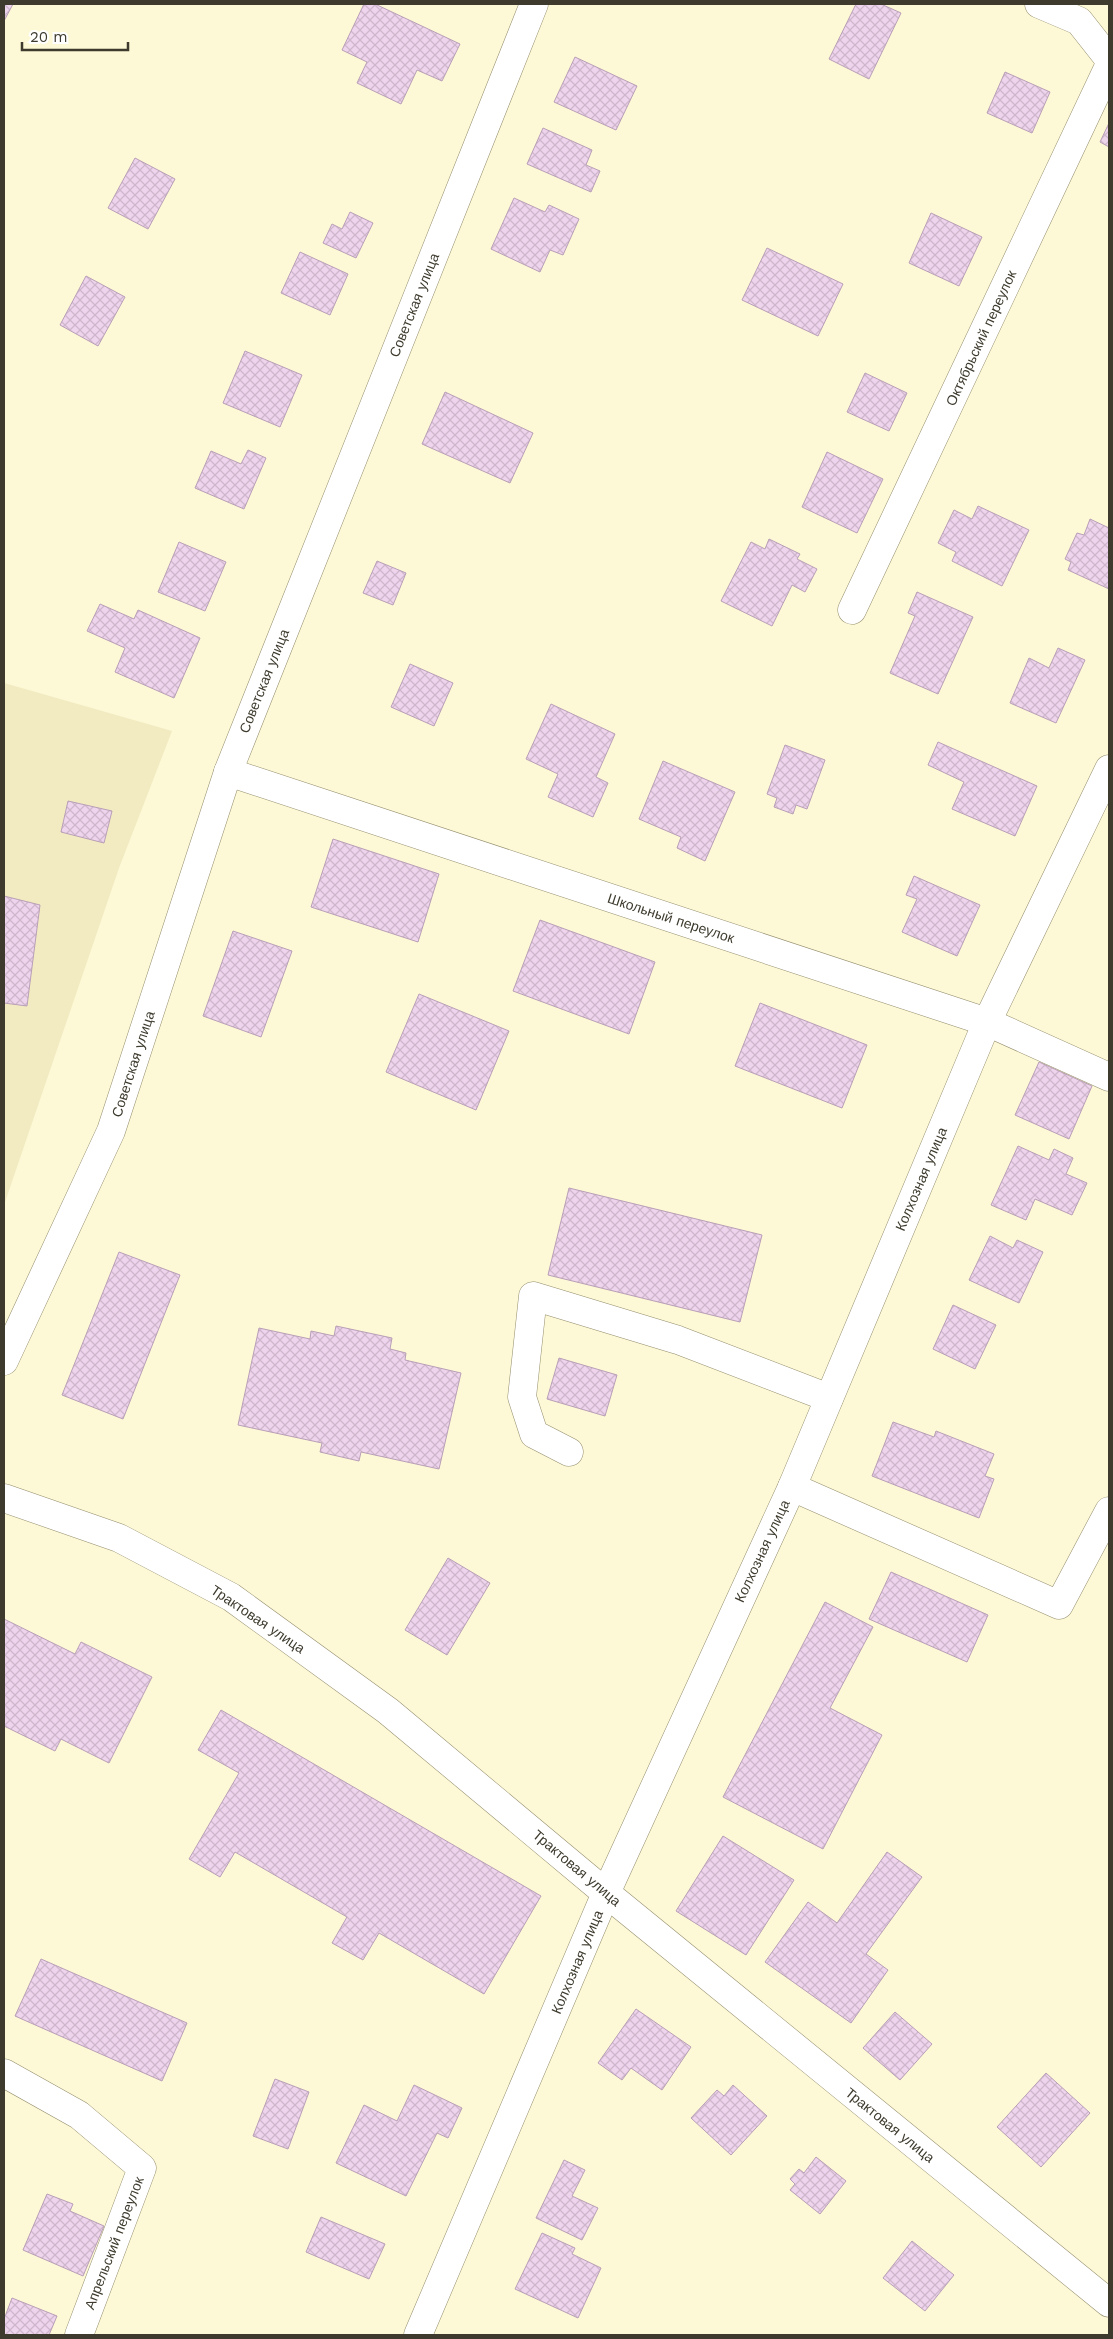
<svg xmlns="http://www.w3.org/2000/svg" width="1113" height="2339" font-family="'Work Sans',sans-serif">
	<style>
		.built { fill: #f2ebc1 }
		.building { fill: url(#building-cross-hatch); stroke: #b99fb7 }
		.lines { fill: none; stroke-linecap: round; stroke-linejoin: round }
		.minor-casing { stroke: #948e6f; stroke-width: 29 }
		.major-casing { stroke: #948e6f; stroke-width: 29 }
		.minor { stroke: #fff; stroke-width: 28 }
		.major { stroke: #fff; stroke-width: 28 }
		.labels { text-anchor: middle; stroke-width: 4; stroke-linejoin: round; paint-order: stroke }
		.street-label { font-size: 14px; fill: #3e3b2e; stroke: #fff }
	</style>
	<defs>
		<pattern id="building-cross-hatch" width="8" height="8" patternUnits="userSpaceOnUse" patternTransform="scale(1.25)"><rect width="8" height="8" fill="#efd4ed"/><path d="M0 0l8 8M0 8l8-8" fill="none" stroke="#ceb7cc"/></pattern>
	</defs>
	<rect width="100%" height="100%" fill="#fdf8d5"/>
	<polygon class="built" points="4,683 172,731 119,868 4,1205"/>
	<g class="building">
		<polygon points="4,4 13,4 4,21"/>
		<polygon points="364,4 375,4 460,44 442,81 417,70 401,104 357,83 367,62 342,50"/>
		<polygon points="856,4 881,4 901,13 869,79 829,59"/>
		<polygon points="575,57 637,86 616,130 554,102"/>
		<polygon points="1005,72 1050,92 1032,133 987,113"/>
		<polygon points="1109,123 1109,147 1100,142"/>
		<polygon points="543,128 592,150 586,165 600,171 591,192 527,164"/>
		<polygon points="135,158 175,179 148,229 108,208"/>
		<polygon points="514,198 545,212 549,205 579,219 563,255 550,250 540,272 491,249"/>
		<polygon points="350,212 373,223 356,258 323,243 332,224 342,229"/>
		<polygon points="931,213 982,237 959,286 909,263"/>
		<polygon points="767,248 843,284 818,336 742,300"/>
		<polygon points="300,252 348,274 330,315 281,293"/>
		<polygon points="86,276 125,297 98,346 60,325"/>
		<polygon points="245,351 302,375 280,427 223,403"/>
		<polygon points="865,373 907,393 889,431 847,412"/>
		<polygon points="445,392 533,433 510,483 422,444"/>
		<polygon points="248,450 266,458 244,509 195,488 211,451 241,464"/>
		<polygon points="827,452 883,479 857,533 802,507"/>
		<polygon points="978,506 1029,530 1002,586 952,561 956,552 938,543 954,510 972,519"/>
		<polygon points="1090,519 1109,528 1109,589 1068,570 1071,562 1065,559 1077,533 1084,535"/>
		<polygon points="769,539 800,554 797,559 817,569 805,592 792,585 772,626 721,601 751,542 765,549"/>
		<polygon points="179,542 226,562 205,611 158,592"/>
		<polygon points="377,561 406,573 393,605 363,593"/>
		<polygon points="917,592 973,617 938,694 890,673 915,616 908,613"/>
		<polygon points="100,604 134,619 138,610 200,638 174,698 115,672 125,648 87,631"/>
		<polygon points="1058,648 1085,660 1056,723 1010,703 1029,658 1049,668"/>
		<polygon points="410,664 453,683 434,726 391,707"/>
		<polygon points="551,704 615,734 596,777 608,783 593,817 548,797 558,774 526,759"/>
		<polygon points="938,742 1037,786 1015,836 952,809 964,782 928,765"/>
		<polygon points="785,745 825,760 807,809 796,805 793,814 774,807 777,798 767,794"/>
		<polygon points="663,761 735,792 705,861 677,848 681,837 639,819"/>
		<polygon points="68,801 112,811 104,843 61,832"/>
		<polygon points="333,839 439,874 418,942 311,907"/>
		<polygon points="914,876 980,905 957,956 902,932 917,899 906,895"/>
		<polygon points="4,896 40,905 27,1006 4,1003"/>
		<polygon points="540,920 655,962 629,1034 513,991"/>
		<polygon points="233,931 292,951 261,1037 203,1016"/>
		<polygon points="419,994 509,1031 476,1110 386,1072"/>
		<polygon points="760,1003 867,1045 842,1108 735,1066"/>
		<polygon points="1039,1062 1092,1086 1069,1139 1015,1115"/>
		<polygon points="1018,1146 1049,1160 1054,1149 1073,1158 1066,1174 1087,1183 1072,1215 1035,1199 1026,1220 991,1205"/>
		<polygon points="569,1188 762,1235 740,1322 548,1275"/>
		<polygon points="990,1236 1013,1248 1017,1240 1043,1252 1019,1303 969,1280"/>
		<polygon points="119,1252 180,1275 123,1419 62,1395"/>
		<polygon points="953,1305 996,1325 975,1369 933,1349"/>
		<polygon points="336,1326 392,1338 390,1349 406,1353 405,1360 461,1373 439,1469 361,1452 359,1461 320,1452 322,1443 238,1425 259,1328 310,1339 311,1331 334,1336"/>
		<polygon points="559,1358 617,1375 605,1416 547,1399"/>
		<polygon points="893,1422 934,1437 936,1431 994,1454 985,1476 994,1479 979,1518 872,1476"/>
		<polygon points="448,1558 490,1583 447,1655 405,1630"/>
		<polygon points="891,1572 988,1615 967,1662 869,1619"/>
		<polygon points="825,1602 873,1627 830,1708 882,1735 823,1849 723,1797"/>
		<polygon points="4,1619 75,1654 81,1642 152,1677 109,1763 61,1739 55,1751 4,1726"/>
		<polygon points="221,1710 541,1896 484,1994 379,1933 363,1960 332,1943 347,1917 235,1852 220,1877 189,1859 239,1773 198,1750"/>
		<polygon points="723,1836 794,1880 746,1955 676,1911"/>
		<polygon points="887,1852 922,1877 866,1954 888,1970 851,2023 765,1962 808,1902 837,1923"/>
		<polygon points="41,1959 187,2023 162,2081 15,2016"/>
		<polygon points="636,2009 691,2047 662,2090 631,2068 622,2080 598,2063"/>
		<polygon points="895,2012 932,2044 900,2080 863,2048"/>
		<polygon points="1046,2073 1090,2113 1041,2167 997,2127"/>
		<polygon points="275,2079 309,2092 288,2149 253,2136"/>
		<polygon points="414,2085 462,2108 448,2138 437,2133 406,2196 336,2163 364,2105 397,2121"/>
		<polygon points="733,2085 767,2116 731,2155 691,2118 717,2090 724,2096"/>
		<polygon points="816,2157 846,2181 820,2214 790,2190 795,2184 790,2179 799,2169 804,2173"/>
		<polygon points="564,2160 585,2170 572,2196 598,2208 582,2240 536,2218"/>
		<polygon points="47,2194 73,2204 70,2211 104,2226 83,2276 23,2250"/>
		<polygon points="321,2217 385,2244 369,2279 306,2252"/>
		<polygon points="542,2233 575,2248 572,2254 601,2268 578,2318 515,2289"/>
		<polygon points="912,2241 954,2275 925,2311 883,2278"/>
		<polygon points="12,2298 57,2316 49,2335 4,2335 4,2319"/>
	</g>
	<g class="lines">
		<defs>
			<g id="minor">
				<polyline points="1039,4 1079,21 1109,59"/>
				<polyline points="852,610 1109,66"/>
				<polyline points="228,772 987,1022 1109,1077"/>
				<polyline points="4,1361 111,1131 228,772 534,4"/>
				<polyline points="569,1452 534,1434 522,1397 533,1296 678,1340 829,1398"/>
				<polyline points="792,1487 1059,1605 1109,1511"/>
				<polyline points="4,2073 79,2115 142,2168 79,2335"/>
				<polyline points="418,2335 606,1893 792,1487 987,1022 1109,769"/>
			</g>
			<polyline id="major" points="4,1498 119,1538 231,1597 388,1711 606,1893 1109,2303"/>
		</defs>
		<use href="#minor" class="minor-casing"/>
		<use href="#major" class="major-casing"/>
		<use href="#minor" class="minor"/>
		<use href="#major" class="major"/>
	</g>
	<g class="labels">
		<g class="street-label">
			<text transform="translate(414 305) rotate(-68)" y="5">Советская улица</text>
			<text transform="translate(981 338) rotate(-65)" y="5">Октябрьский переулок</text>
			<text transform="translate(264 681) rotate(-68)" y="5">Советская улица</text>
			<text transform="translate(671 918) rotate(18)" y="5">Школьный переулок</text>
			<text transform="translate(133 1064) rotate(-72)" y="5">Советская улица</text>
			<text transform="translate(921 1179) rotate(-67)" y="5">Колхозная улица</text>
			<text transform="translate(762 1551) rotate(-65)" y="5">Колхозная улица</text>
			<text transform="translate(258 1619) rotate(34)" y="5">Трактовая улица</text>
			<text transform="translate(577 1868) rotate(40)" y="5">Трактовая улица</text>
			<text transform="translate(577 1962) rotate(-67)" y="5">Колхозная улица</text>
			<text transform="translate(890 2125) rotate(39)" y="5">Трактовая улица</text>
			<text transform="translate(114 2243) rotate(-69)" y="5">Апрельский переулок</text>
		</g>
	</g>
	<rect width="1113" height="2339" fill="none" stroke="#3e3b2e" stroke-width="10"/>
	<path d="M22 42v8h106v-8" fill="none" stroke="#3e3b2e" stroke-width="2.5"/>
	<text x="30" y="42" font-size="15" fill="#3e3b2e" stroke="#ffffff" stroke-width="4" paint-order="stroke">20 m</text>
</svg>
